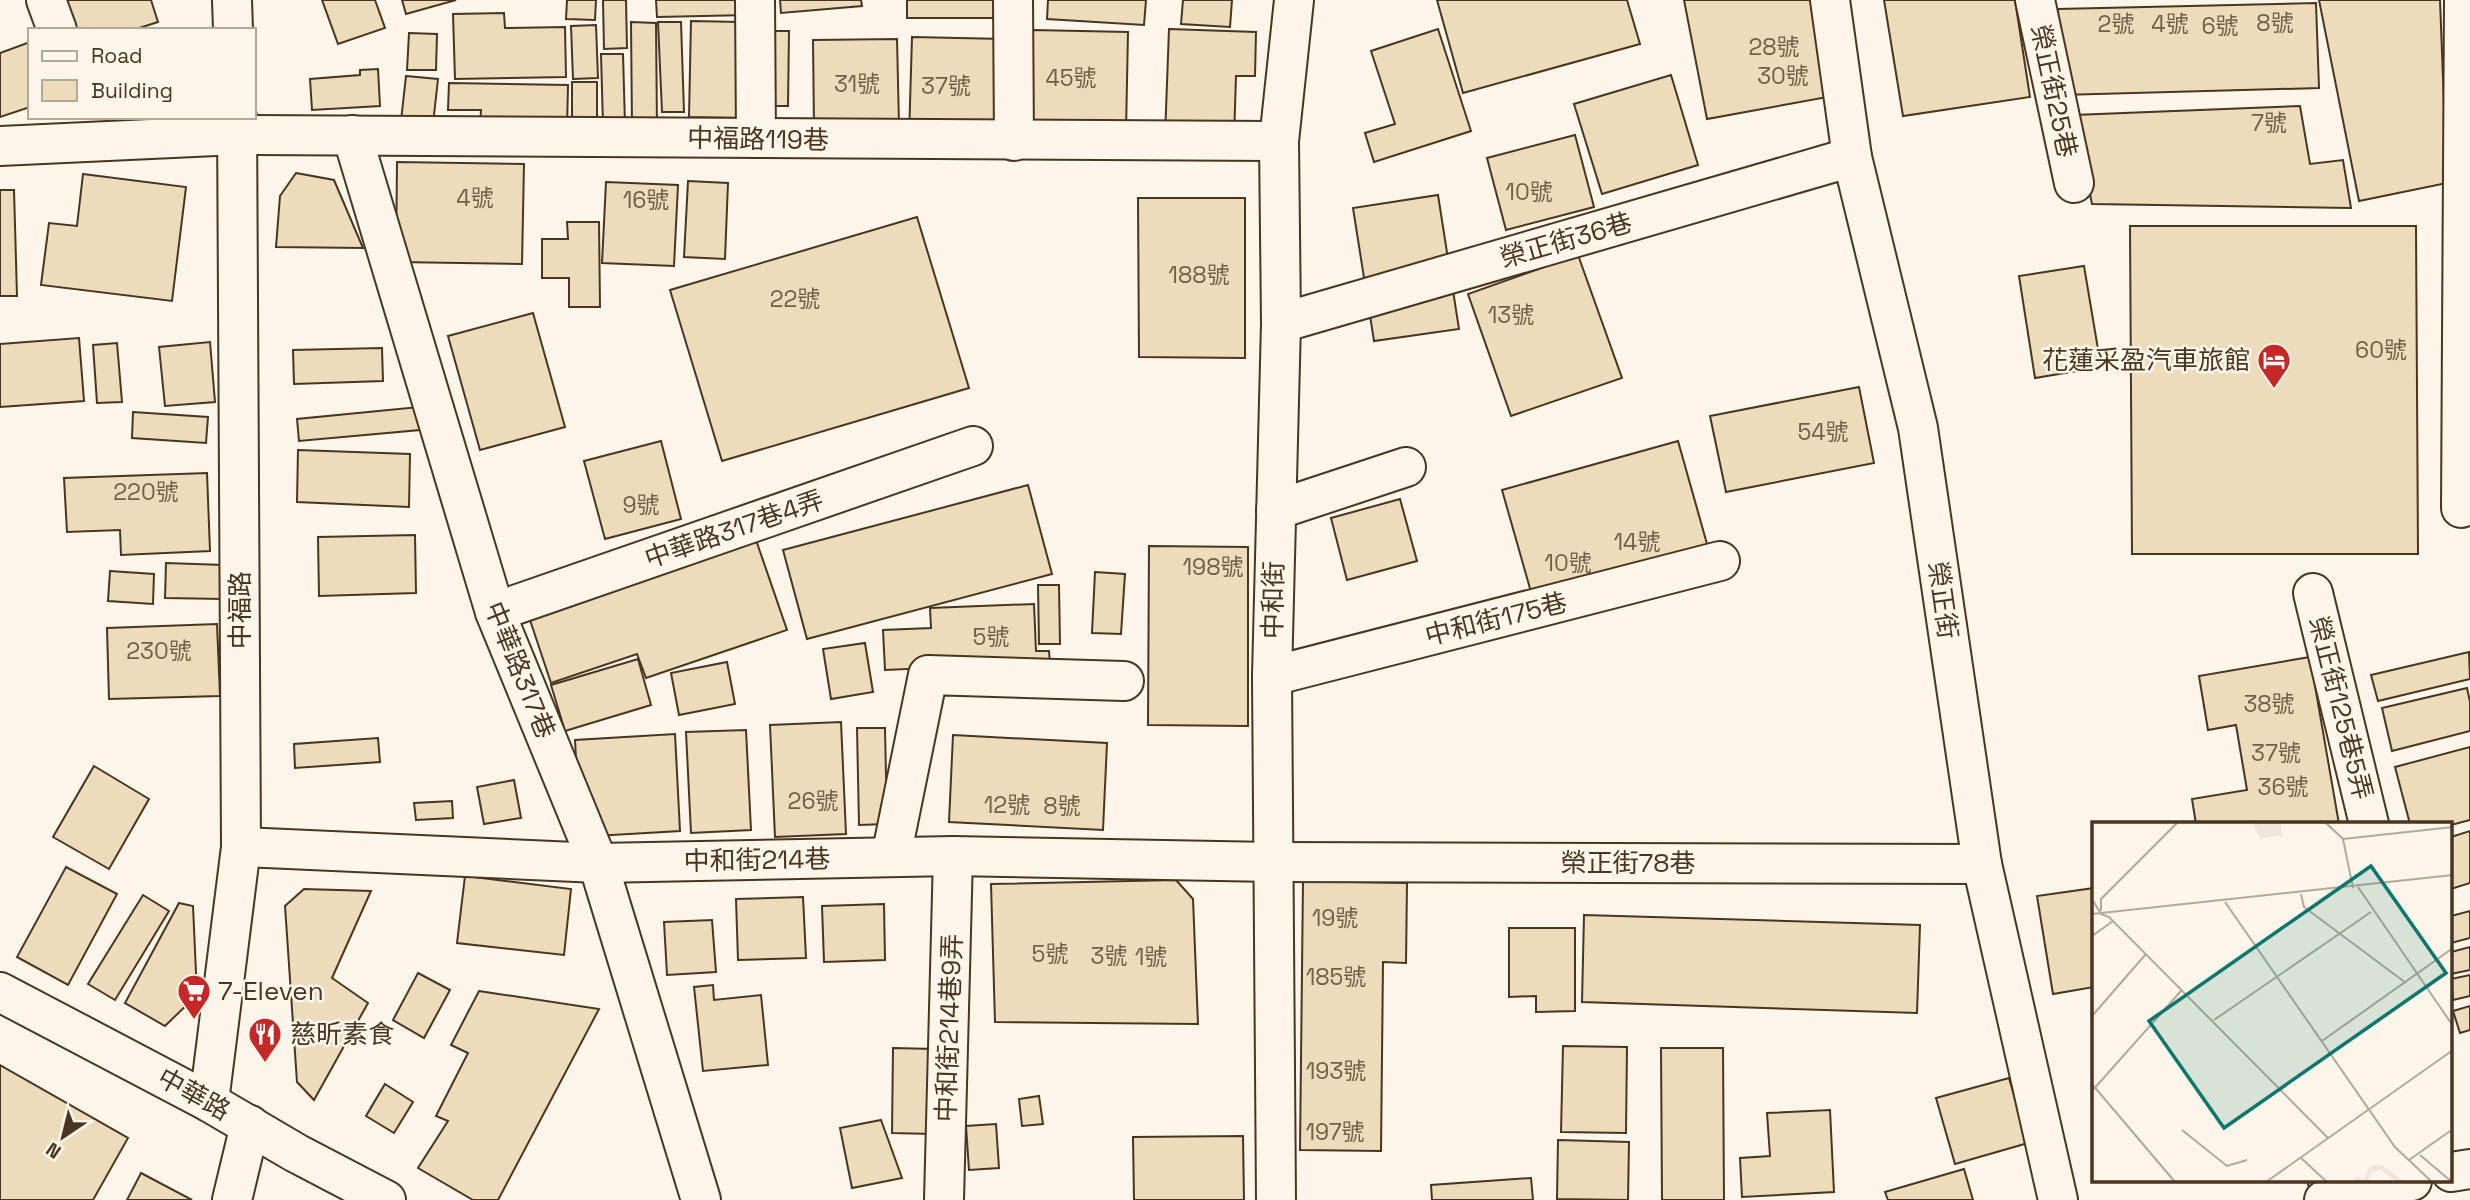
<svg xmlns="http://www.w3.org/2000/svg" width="2470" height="1200" font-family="'Space Grotesk','Noto Sans TC',sans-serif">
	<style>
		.building { fill: #ecdcbc; stroke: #4a3520; stroke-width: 2 }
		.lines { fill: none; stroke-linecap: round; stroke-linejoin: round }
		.minor-casing { stroke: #4a3520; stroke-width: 42 }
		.major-casing { stroke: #4a3520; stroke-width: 42 }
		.minor { stroke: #fbf6e9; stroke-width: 38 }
		.major { stroke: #fbf6e9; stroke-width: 38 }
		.labels { text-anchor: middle; stroke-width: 5; stroke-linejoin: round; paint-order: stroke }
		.number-label { font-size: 23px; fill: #725f47 }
		.street-label { font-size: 26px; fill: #4a3520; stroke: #fbf6e9 }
		.poi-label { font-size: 26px; fill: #4a3520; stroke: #fbf6e9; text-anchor: start }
		.inset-road { fill: none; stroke: #b4a999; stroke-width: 2 }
		.view { fill: #0f766e; fill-opacity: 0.15; stroke: #0f766e; stroke-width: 3.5 }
		.inset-edge { fill: none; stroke: #4a3520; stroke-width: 3.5 }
	</style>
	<rect width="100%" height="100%" fill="#fbf6e9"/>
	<g class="building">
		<polygon points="64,0 151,0 158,22 133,30 73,30"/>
		<polygon points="322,0 375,0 385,28 338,44"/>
		<polygon points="402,0 456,0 406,14"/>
		<polygon points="567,0 596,0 595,20 566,19"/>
		<polygon points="603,0 626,0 627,48 604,49"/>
		<polygon points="656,0 748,0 748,15 657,17"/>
		<polygon points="780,0 861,0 862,6 781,13"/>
		<rect x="907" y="0" width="88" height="18"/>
		<polygon points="1048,0 1146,0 1144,25 1047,19"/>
		<polygon points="1183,0 1232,0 1230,27 1181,24"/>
		<polygon points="1437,0 1627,0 1640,44 1463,93"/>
		<polygon points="1684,0 1816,0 1833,96 1707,119"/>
		<polygon points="1884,0 2015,0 2030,97 1903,116"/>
		<polygon points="2319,0 2440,0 2447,183 2359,201"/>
		<polygon points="2316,3 2319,88 2061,95 2058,9"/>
		<polygon points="504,13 505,28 565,27 566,77 455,79 453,14"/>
		<polygon points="691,21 741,22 739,118 689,117"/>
		<polygon points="631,22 656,23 657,127 632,128"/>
		<polygon points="658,22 681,22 684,112 662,112"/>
		<polygon points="596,25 598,78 573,79 571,26"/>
		<polygon points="1169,29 1256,32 1255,76 1236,76 1234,139 1165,137"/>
		<polygon points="1438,29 1471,131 1374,162 1365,133 1395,124 1371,51"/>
		<polygon points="1033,30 1128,32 1126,131 1032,129"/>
		<polygon points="762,31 789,31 788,106 760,106"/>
		<polygon points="409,33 437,34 436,70 407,70"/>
		<polygon points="912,37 1004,39 1002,139 909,137"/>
		<polygon points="897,39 899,125 814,127 813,40"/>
		<polygon points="30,42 30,107 0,117 0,53"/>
		<polygon points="601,54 623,54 625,124 603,125"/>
		<polygon points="378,69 380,106 312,110 310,79 360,75 360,70"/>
		<polygon points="1671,75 1698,165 1602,194 1574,104"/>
		<polygon points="406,76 438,79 433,124 401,121"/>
		<rect x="572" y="82" width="25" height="40"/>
		<polygon points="449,83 568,85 567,129 480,128 481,110 448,110"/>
		<polygon points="2300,106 2310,164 2343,160 2351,208 2092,204 2074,115"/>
		<polygon points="1575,135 1594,207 1506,230 1487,158"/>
		<polygon points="397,162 524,164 522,264 396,262"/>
		<polygon points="296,173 334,180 363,248 276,247 280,196"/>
		<polygon points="83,174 186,187 172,301 41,285 49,223 77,226"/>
		<polygon points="688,181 728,183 725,259 684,257"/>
		<polygon points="606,182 678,185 674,266 602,263"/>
		<polygon points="0,190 14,190 17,296 0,296"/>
		<polygon points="1438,195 1459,329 1374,341 1353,208"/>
		<polygon points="1138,198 1245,198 1245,358 1139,357"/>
		<polygon points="917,217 969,388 722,461 670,290"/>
		<polygon points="567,222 599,222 600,307 569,307 569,278 542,278 542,239 568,239"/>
		<polygon points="2130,226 2416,226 2418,554 2132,554"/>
		<polygon points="1578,255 1622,378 1511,416 1468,294"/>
		<polygon points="2084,266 2101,367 2035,378 2019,276"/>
		<polygon points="533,313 565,427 480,450 448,336"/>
		<polygon points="79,338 84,401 0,407 0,344"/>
		<polygon points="210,342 215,402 165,406 159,347"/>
		<polygon points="117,343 122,402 97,403 93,345"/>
		<polygon points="382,348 383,381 294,384 293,350"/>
		<polygon points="1859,387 1874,463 1726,492 1710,416"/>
		<polygon points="429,406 431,429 299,441 297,419"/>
		<polygon points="133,412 208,417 206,443 132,438"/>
		<polygon points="661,441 681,519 605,539 584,461"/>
		<polygon points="1678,441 1709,551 1533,599 1502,490"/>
		<polygon points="298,450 410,454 409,507 297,502"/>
		<polygon points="207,473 210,551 121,555 120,530 67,532 64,478"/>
		<polygon points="1028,485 1052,574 807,639 783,550"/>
		<polygon points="1400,499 1417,561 1347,580 1331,518"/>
		<polygon points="415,535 416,593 319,596 318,537"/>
		<polygon points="756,540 787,630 646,678 637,654 551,683 529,617"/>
		<polygon points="1149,546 1248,547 1248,726 1148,725"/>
		<polygon points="166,563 224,565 223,599 165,598"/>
		<polygon points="110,571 154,574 153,604 108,601"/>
		<polygon points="1095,572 1125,574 1121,634 1092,633"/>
		<polygon points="1038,585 1059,585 1060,644 1039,644"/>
		<polygon points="1034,604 1036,651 1049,651 1050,663 885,670 883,630 931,628 930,608"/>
		<polygon points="217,624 220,696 109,699 107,628"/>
		<polygon points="865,643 873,692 831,699 823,649"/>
		<polygon points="2469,652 2470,679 2378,701 2371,675"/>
		<polygon points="2310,657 2339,824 2196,824 2192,799 2247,790 2236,725 2208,730 2199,676"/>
		<polygon points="638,659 651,705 565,731 551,685"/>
		<polygon points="727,662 735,704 679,715 671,673"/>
		<polygon points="2467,688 2470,702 2470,731 2392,751 2382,708"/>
		<polygon points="841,722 846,834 775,837 770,725"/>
		<polygon points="857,728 885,728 887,824 859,825"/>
		<polygon points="746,730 751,830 691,833 686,732"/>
		<polygon points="675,734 680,831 595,836 592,797 578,798 575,740"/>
		<polygon points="953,735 1107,743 1103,830 949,822"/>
		<polygon points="378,738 380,762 295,768 294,744"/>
		<polygon points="2470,747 2470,820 2451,825 2410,824 2395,767"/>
		<polygon points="94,766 149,799 109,869 53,837"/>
		<polygon points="514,780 521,818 484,824 477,787"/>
		<polygon points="452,801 453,818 416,820 414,803"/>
		<polygon points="2470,831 2470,883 2451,889 2451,837"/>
		<polygon points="66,867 117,894 68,985 17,957"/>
		<polygon points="465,876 571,889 564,955 457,943"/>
		<polygon points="1176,880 1193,899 1198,1024 995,1022 991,884"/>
		<polygon points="1303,881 1407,883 1406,963 1383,962 1381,1151 1300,1150"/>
		<polygon points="2094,888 2094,987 2053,994 2037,896"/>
		<polygon points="304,889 371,891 332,978 368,1003 314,1100 297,1082 285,906"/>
		<polygon points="143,895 169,911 115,1000 88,984"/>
		<polygon points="803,897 806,958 738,960 736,899"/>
		<polygon points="179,903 193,906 197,995 165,1026 125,1003"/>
		<polygon points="884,904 885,960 824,962 822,906"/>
		<polygon points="2470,911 2470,938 2451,943 2451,916"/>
		<polygon points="1584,915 1920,925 1917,1013 1582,1002"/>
		<polygon points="712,920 716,972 667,975 664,922"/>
		<polygon points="1509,928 1575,928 1575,1011 1536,1012 1536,996 1509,997"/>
		<polygon points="2470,947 2470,970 2451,974 2451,952"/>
		<polygon points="418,973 450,990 424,1038 393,1020"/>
		<polygon points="2470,975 2470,996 2453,1000 2451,979"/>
		<polygon points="713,985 714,1000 761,995 768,1065 703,1071 694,987"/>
		<polygon points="479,991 599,1009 498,1200 473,1200 418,1168 448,1121 436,1116 468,1053 451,1045"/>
		<polygon points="2470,1006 2470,1030 2460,1033 2453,1011"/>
		<polygon points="1563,1046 1627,1047 1626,1133 1561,1132"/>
		<polygon points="893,1048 935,1049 933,1134 892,1133"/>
		<polygon points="1661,1048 1723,1048 1724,1200 1662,1200"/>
		<polygon points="0,1065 128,1138 93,1200 0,1200"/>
		<polygon points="2009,1078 2028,1143 1955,1164 1936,1098"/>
		<polygon points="385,1084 413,1102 394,1133 366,1116"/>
		<polygon points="1039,1096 1043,1124 1022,1126 1019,1099"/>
		<polygon points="1830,1110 1834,1192 1742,1197 1740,1158 1770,1156 1767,1113"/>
		<polygon points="881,1120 902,1178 852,1188 840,1128"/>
		<polygon points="996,1124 999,1168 969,1170 966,1126"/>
		<polygon points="1243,1136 1244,1200 1134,1200 1133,1137"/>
		<polygon points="1558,1140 1629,1142 1628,1200 1557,1199"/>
		<polygon points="1964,1169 1973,1200 1888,1200 1885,1192"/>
		<polygon points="141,1173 192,1200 127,1200"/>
		<polygon points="1531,1178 1533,1200 1432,1200 1431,1185"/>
		<polygon points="2307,1181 2354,1181 2310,1191"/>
	</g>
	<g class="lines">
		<defs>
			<g id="minor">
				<polyline points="46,0 57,30"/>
				<polyline points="232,0 233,30"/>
				<polyline points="755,0 756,138"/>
				<polyline points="1013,0 1014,141"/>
				<polyline points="1830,0 1852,157 1918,428 1982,864 2058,1200"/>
				<polyline points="2035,0 2074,183"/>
				<polyline points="352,135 495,612 598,863 701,1200"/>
				<polyline points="0,146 237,135 1279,141"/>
				<polyline points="1281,323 1852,157"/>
				<polyline points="2461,508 2464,0"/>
				<polyline points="1276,510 1406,467"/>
				<polyline points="2313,593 2369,824"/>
				<polyline points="495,612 973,446"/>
				<polyline points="1272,676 1720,561"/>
				<polyline points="241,847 598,863 953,856 1274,862 1982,864"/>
				<polyline points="891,857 928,675 1124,681"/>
				<polyline points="209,1102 241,847 237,117"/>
				<polyline points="2451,1172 2470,1169"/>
				<polyline points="232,1200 250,1125"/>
				<polyline points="944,1200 953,856"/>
				<polyline points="1276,1200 1272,676 1281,323 1279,141 1294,0"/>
				<polyline points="2324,1200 2412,1181"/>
			</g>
			<polyline id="major" points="0,992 209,1102 296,1153 386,1200"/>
		</defs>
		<use href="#minor" class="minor-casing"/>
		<use href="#major" class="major-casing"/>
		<use href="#minor" class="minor"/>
		<use href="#major" class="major"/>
	</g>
	<defs>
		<symbol id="hotel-pin" viewBox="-11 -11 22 30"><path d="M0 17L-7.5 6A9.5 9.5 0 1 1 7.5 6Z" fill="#c62828" stroke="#fbf6e9"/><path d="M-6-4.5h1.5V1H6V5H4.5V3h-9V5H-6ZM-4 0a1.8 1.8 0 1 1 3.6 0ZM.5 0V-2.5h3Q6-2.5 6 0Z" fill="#fff"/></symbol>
		<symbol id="supermarket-pin" viewBox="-11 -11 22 30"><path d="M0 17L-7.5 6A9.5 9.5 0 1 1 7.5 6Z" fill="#c62828" stroke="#fbf6e9"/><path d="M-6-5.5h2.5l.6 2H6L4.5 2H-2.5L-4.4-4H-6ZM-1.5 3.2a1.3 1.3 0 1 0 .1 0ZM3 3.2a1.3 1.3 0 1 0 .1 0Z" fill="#fff"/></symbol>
		<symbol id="restaurant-pin" viewBox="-11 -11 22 30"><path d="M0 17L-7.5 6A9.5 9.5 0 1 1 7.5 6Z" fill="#c62828" stroke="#fbf6e9"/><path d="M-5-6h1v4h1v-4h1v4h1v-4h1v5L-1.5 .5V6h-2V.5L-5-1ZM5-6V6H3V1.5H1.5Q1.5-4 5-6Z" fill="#fff"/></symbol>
	</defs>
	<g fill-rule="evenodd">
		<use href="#hotel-pin" x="2255" y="341" width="38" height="52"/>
		<use href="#supermarket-pin" x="175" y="972" width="38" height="52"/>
		<use href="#restaurant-pin" x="246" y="1015" width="38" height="52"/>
	</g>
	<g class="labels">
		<g class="number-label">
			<text x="2275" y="31">8號</text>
			<text x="2116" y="32">2號</text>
			<text x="2170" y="32">4號</text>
			<text x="2220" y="34">6號</text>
			<text x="1774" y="55">28號</text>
			<text x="1783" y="84">30號</text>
			<text x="1071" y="86">45號</text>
			<text x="857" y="92">31號</text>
			<text x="946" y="94">37號</text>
			<text x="2269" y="131">7號</text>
			<text x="1529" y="200">10號</text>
			<text x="475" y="206">4號</text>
			<text x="646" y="208">16號</text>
			<text x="1199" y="283">188號</text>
			<text x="795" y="307">22號</text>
			<text x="1511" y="323">13號</text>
			<text x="2381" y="358">60號</text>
			<text x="1823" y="440">54號</text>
			<text x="146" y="500">220號</text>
			<text x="641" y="513">9號</text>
			<text x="1637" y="550">14號</text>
			<text x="1568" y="571">10號</text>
			<text x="1213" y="575">198號</text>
			<text x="991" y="645">5號</text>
			<text x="159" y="659">230號</text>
			<text x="2269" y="712">38號</text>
			<text x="2276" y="761">37號</text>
			<text x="2283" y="795">36號</text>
			<text x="813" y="809">26號</text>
			<text x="1007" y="813">12號</text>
			<text x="1062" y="814">8號</text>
			<text x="1335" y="926">19號</text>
			<text x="1050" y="962">5號</text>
			<text x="1109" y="964">3號</text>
			<text x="1151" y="965">1號</text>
			<text x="1336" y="985">185號</text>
			<text x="1336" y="1079">193號</text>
			<text x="1335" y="1140">197號</text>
		</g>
		<g class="street-label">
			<text transform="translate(2054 91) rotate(78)" y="9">榮正街25巷</text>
			<text transform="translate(758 139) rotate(1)" y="9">中福路119巷</text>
			<text transform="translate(1566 240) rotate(-16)" y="9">榮正街36巷</text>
			<text transform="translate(734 529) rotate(-19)" y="9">中華路317巷4弄</text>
			<text transform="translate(1273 600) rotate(-89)" y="9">中和街</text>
			<text transform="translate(1943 600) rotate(82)" y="9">榮正街</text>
			<text transform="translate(240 610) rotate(-90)" y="9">中福路</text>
			<text transform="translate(1496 619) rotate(-14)" y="9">中和街175巷</text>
			<text transform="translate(520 670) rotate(68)" y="9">中華路317巷</text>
			<text transform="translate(2341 708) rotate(76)" y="9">榮正街125巷5弄</text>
			<text transform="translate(757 860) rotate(-1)" y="9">中和街214巷</text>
			<text x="1628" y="872">榮正街78巷</text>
			<text transform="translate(949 1028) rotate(-88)" y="9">中和街214巷9弄</text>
			<text transform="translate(194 1094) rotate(29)" y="9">中華路</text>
		</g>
		<g class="poi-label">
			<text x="2250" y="369" text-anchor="end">花蓮采盈汽車旅館</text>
			<text x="218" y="1000">7-Eleven</text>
			<text x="290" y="1043">慈昕素食</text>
		</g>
	</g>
	<g transform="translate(2092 822)">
		<rect width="360" height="360" fill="#fbf6e9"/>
		<path d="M160 1H189L190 17 187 13 169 17ZM288 342 313 360H304L288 347 279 351 276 360 262 358 266 354 271 358 277 345Z" fill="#ede6d9"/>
		<path class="inset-road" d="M234 1 251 17 261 66M251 17 361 5M266 65 361 204M209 72 212 85 314 161M0 77 9 92 17 95 236 316M133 80 303 325 340 360M9 89V77L85 1M0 92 361 53M0 114 21 99M0 194 54 132M122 198 279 90M230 219 361 126M0 262 83 360M0 269 89 169M90 308 135 344 155 338M328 333 360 360M208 335 235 360M317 338 361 307M174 360 361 228"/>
		<path class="view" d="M279 44 354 151 132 306 57 199Z"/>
		<rect width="360" height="360" class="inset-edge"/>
	</g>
	<rect x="28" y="28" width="228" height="91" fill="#fbf6e9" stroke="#b4a999" stroke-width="2"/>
	<rect x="42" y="51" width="35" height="10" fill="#fbf6e9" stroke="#b4a999" stroke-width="2"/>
	<text x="91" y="63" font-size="21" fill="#4a3520">Road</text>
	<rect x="42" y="80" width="35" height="21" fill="#ecdcbc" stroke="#b4a999" stroke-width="2"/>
	<text x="91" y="98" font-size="21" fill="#4a3520">Building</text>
	<g transform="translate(63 1137) rotate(215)" stroke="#fbf6e9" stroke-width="5" paint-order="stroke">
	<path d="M0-5L12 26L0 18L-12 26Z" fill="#4a3520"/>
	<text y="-10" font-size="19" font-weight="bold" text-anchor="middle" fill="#4a3520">N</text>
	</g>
</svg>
